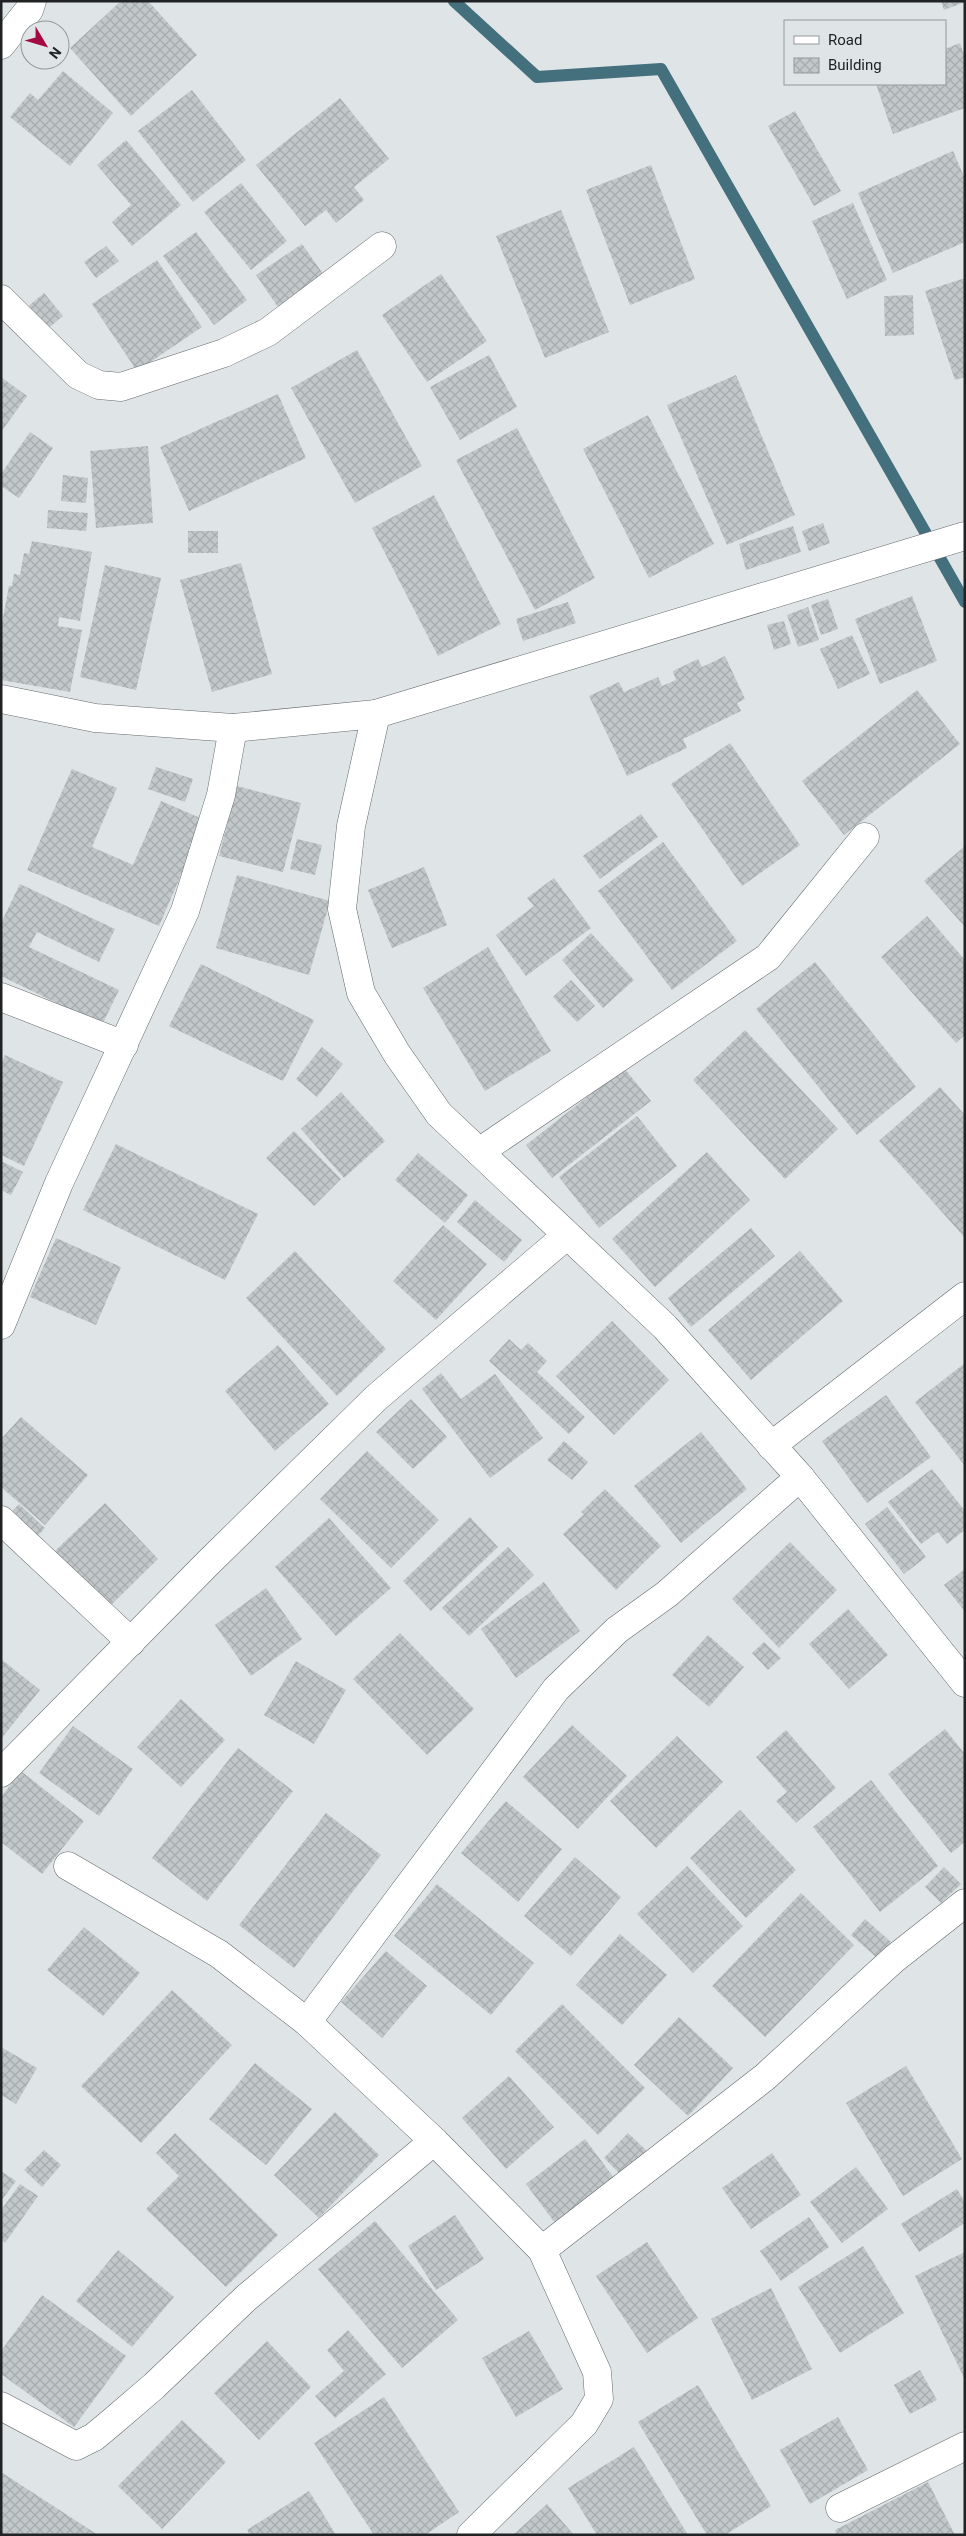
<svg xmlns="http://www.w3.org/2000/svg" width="966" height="2536" font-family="Roboto,sans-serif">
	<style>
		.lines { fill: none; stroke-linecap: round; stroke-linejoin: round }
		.stream { stroke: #446f7d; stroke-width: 12 }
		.building { fill: url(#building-cross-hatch) }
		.minor-casing { stroke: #656a6c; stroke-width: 29 }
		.minor { stroke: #fff; stroke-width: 28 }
	</style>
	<defs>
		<pattern id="building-cross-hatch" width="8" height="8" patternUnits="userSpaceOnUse" patternTransform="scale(1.25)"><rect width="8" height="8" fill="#c2c8ca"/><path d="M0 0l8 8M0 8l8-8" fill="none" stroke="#a6acad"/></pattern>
	</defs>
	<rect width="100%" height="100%" fill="#dfe5e7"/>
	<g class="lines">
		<polyline class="stream" points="454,1 537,77 661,69 965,602"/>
	</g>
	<g class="building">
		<polygon points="121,1 148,1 197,55 131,116 70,48"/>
		<polygon points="941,1 965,1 965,2 944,10"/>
		<polygon points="960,43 965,58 965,108 893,134 876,84 945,84 945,49"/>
		<polygon points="63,71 113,113 70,166 10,117 30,93 38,100"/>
		<polygon points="192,90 246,160 193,202 138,131"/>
		<polygon points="340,98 389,159 354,187 364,200 336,223 326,210 305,226 256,165"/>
		<polygon points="795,111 841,191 814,206 768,126"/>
		<polygon points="126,140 181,205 132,246 112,222 131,205 97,165"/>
		<polygon points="953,151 965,179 965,242 893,273 858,193"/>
		<polygon points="651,165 695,279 630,305 586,190"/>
		<polygon points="241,183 287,241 251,270 204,212"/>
		<polygon points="853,203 887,280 847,299 812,221"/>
		<polygon points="561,210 609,332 545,358 496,236"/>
		<polygon points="196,232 247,300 214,325 163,256"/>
		<polygon points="302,244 326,278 280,310 256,275"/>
		<polygon points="106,246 119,261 96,278 84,262"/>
		<polygon points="157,260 202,327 137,371 92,304"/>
		<polygon points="441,274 487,341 427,382 382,315"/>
		<polygon points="965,278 965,377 955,380 925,291"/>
		<polygon points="44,293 63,316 45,331 25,309"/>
		<polygon points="913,295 914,335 885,336 884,296"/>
		<polygon points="357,350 422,466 355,503 291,388"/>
		<polygon points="489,355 517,407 460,440 430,387"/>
		<polygon points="736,375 795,515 727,545 667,405"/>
		<polygon points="1,377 27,396 1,432"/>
		<polygon points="278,394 306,458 189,511 160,447"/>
		<polygon points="648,415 714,544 649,578 583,449"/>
		<polygon points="517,428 595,578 535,610 456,460"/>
		<polygon points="30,432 53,448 19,498 1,486 1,474"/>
		<polygon points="148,446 153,523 96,528 90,451"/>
		<polygon points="63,475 88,478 86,503 61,501"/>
		<polygon points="434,495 501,624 438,656 372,528"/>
		<polygon points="48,510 88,513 86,531 47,528"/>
		<polygon points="823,523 830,543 809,551 802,531"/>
		<polygon points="793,526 801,552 746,570 739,544"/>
		<rect x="188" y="531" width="30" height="22"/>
		<polygon points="32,541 92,552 80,621 59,617 58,626 82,630 70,692 1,680 1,628 9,586 12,586 14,574 20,575 24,553 29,554"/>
		<polygon points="241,563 272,674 212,692 180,580"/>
		<polygon points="105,565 161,578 136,690 80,677"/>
		<polygon points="912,596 937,661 880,684 855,619"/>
		<polygon points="828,599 838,629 821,635 811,605"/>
		<polygon points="568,602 576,623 523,641 516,619"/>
		<polygon points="808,607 819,640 798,647 787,615"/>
		<polygon points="784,621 791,644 774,650 767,625"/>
		<polygon points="852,635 870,674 838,689 820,649"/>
		<polygon points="725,656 745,699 737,703 741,711 683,739 687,748 627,776 589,696 619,682 624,692 658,677 662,686 676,680 673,671 698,659 702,667"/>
		<polygon points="917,690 960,744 844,835 802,781"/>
		<polygon points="730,743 800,845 742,886 671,784"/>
		<polygon points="156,767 193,779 185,802 148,789"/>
		<polygon points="72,769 117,788 92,847 133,865 161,801 205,820 159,926 27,870"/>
		<polygon points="237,786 301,803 283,872 219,856"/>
		<polygon points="641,814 658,837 600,879 583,856"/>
		<polygon points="297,839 322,845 315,875 290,869"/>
		<polygon points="663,842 737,941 672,990 598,891"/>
		<polygon points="965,846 965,927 924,881"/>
		<polygon points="424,867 447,925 392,948 368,890"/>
		<polygon points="237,875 330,901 309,975 216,948"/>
		<polygon points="554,878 591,928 526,976 496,935 534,906 527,898"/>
		<polygon points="20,884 115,929 99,962 37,932 29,947 119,990 102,1025 1,976 1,923"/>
		<polygon points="927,916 965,960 965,1035 956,1043 881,957"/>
		<polygon points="591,933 634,980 603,1008 562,960"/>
		<polygon points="488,947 551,1051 485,1091 423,988"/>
		<polygon points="815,962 916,1087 857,1135 756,1009"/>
		<polygon points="201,964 314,1020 283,1081 169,1026"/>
		<polygon points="571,980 595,1006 577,1022 553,997"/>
		<polygon points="745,1030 838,1129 785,1179 693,1080"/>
		<polygon points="322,1047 343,1064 317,1097 296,1079"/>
		<polygon points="5,1055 63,1082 24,1166 1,1155 1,1064"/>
		<polygon points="624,1068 651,1101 552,1178 526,1145"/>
		<polygon points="940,1087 965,1115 965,1238 879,1141"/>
		<polygon points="341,1092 385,1141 344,1178 301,1129"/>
		<polygon points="637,1116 677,1166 599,1228 559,1177"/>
		<polygon points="294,1131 341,1179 314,1206 266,1158"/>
		<polygon points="116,1144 258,1214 225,1280 83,1210"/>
		<polygon points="707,1152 750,1200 655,1287 612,1239"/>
		<polygon points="418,1153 468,1195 445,1223 395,1180"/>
		<polygon points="1,1161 23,1172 11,1195 1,1190"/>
		<polygon points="475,1200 522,1240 504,1262 457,1222"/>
		<polygon points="443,1225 487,1264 436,1320 393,1281"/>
		<polygon points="751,1228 775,1256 691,1327 668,1298"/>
		<polygon points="56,1238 121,1267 96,1325 30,1297"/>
		<polygon points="295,1251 386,1349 337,1396 246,1298"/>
		<polygon points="800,1251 843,1301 751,1380 708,1330"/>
		<polygon points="612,1321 669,1380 614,1435 556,1376"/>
		<polygon points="509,1339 521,1350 528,1343 547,1361 537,1372 585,1417 569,1434 489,1361"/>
		<polygon points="278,1345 329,1404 275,1451 225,1391"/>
		<polygon points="965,1363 965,1466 915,1402"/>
		<polygon points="441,1373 461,1399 495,1374 543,1438 490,1478 422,1389"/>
		<polygon points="886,1395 931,1457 867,1503 822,1441"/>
		<polygon points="411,1399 447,1437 413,1469 376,1432"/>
		<polygon points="21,1417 88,1475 45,1525 1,1487 1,1439"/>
		<polygon points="701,1432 747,1489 681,1543 634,1486"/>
		<polygon points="564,1441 588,1462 572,1480 547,1460"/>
		<polygon points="367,1451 439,1520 391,1568 320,1499"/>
		<polygon points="932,1469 965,1511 965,1530 947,1544 938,1532 921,1544 888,1502"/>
		<polygon points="605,1489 661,1546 616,1590 563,1534 584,1514 581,1512"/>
		<polygon points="105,1503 158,1559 109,1607 55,1551"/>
		<polygon points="19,1504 45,1528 33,1541 6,1517"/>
		<polygon points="887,1507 926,1557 904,1574 865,1524"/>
		<polygon points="470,1517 498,1547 431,1611 403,1581"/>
		<polygon points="329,1518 391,1588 336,1636 275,1567"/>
		<polygon points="790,1542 837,1590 779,1648 732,1599"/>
		<polygon points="508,1547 534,1575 469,1636 442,1608"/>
		<polygon points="965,1569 965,1612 944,1585"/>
		<polygon points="544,1582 580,1631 516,1678 481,1629"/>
		<polygon points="266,1588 302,1639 251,1676 215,1625"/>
		<polygon points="848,1609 888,1655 849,1689 809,1644"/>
		<polygon points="400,1633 474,1709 427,1755 353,1679"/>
		<polygon points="708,1635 744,1667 709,1707 672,1675"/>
		<polygon points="764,1642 781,1658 768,1670 752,1653"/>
		<polygon points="1,1659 40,1690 1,1739"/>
		<polygon points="296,1661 346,1690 314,1744 264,1715"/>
		<polygon points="181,1699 225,1740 181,1787 137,1747"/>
		<polygon points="572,1725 627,1776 578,1829 523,1777"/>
		<polygon points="73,1726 133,1769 99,1816 39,1773"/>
		<polygon points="945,1729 965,1754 965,1842 951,1853 888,1774"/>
		<polygon points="786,1730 836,1788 796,1823 776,1801 787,1792 756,1757"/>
		<polygon points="677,1736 723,1782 656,1848 610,1801"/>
		<polygon points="238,1748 293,1791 207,1901 152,1858"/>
		<polygon points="21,1771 84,1821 42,1874 1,1842 1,1797"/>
		<polygon points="871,1780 938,1866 880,1912 813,1827"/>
		<polygon points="506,1801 562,1849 518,1902 461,1853"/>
		<polygon points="740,1810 796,1870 746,1918 690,1858"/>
		<polygon points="326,1813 381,1855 294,1968 239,1925"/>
		<polygon points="575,1857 621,1897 571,1956 524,1916"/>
		<polygon points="687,1866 743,1926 693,1973 637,1914"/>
		<polygon points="944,1867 961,1884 941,1903 925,1887"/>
		<polygon points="437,1884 534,1963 491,2015 394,1936"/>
		<polygon points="801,1893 854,1945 765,2037 712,1986"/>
		<polygon points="865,1919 891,1942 877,1958 851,1935"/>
		<polygon points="84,1927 140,1973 103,2016 47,1970"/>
		<polygon points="620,1934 667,1975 622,2025 576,1985"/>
		<polygon points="386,1951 427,1986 382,2038 341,2002"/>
		<polygon points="172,1990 232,2045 141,2143 81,2086"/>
		<polygon points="562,2004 645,2088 598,2135 515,2051"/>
		<polygon points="679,2017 733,2068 688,2116 634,2065"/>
		<polygon points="1,2047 37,2068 16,2104 1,2095"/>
		<polygon points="255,2063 312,2109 266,2165 209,2119"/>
		<polygon points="906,2066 962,2159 903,2196 846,2103"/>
		<polygon points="509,2076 554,2127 506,2169 462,2118"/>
		<polygon points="335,2112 379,2155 319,2218 274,2175"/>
		<polygon points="175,2133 278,2235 226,2287 146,2209 179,2176 156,2153"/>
		<polygon points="628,2133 649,2153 624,2178 604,2158"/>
		<polygon points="585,2139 614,2178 555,2223 526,2184"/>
		<polygon points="44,2150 61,2165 42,2187 24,2170"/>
		<polygon points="772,2153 801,2195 751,2229 722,2188"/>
		<polygon points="856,2167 888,2209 842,2243 810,2202"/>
		<polygon points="1,2171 16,2181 1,2201"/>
		<polygon points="20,2184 38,2196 5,2243 1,2240 1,2210"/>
		<polygon points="957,2189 965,2202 965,2223 919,2252 901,2224"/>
		<polygon points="455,2215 484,2259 436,2290 408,2246"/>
		<polygon points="809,2217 829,2247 781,2281 760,2251"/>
		<polygon points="375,2221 458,2320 402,2368 318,2269"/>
		<polygon points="647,2242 698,2318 647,2353 596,2276"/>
		<polygon points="863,2246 904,2313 840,2353 798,2287"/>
		<polygon points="118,2250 174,2297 132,2347 76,2301"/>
		<polygon points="965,2252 965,2380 915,2276"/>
		<polygon points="771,2288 812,2369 752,2400 711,2319"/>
		<polygon points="42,2295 126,2356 74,2427 1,2374 1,2351"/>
		<polygon points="348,2330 386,2374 335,2418 315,2396 344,2371 327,2350"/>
		<polygon points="529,2331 563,2389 516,2417 482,2358"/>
		<polygon points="267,2341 311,2387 259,2440 214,2393"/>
		<polygon points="920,2370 937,2400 910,2414 894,2385"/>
		<polygon points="698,2385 771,2506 725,2535 707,2535 638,2422"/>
		<polygon points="384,2397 459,2512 425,2535 374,2535 314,2443"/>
		<polygon points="838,2417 868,2470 810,2504 780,2450"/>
		<polygon points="182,2420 226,2462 162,2529 118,2486"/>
		<polygon points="634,2447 688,2535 597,2535 568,2488"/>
		<polygon points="1,2472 98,2535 1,2535"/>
		<polygon points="928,2482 955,2535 837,2535 835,2530"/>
		<polygon points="309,2491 336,2535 250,2535 247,2530"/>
		<polygon points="547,2504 574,2535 513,2535"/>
	</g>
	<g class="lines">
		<defs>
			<g id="minor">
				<polyline points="1,45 29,10 32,1"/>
				<polyline points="1,299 78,375 99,385 121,387 224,353 268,332 382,246"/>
				<polyline points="1,699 95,718 233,728 376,714 965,536"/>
				<polyline points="376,714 351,826 342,909 361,993 397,1054 439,1114 665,1327 800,1477 965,1683"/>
				<polyline points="1,997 124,1045"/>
				<polyline points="479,1152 768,957 865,837"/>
				<polyline points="1,1325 59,1183 185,911 221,795 233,728"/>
				<polyline points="771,1446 965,1296"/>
				<polyline points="1,1520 131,1642"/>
				<polyline points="1,1773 207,1564 376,1398 566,1236"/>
				<polyline points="68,1866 219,1954 307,2022 434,2141 542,2250 597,2372 599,2399 584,2424 471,2535"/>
				<polyline points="307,2022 556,1689 617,1630 667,1594 800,1477"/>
				<polyline points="542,2250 765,2077 894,1959 965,1903"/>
				<polyline points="1,2406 76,2446 94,2437 112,2422 154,2386 246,2298 434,2141"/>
				<polyline points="840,2508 965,2446"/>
			</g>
		</defs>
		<use href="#minor" class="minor-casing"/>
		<use href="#minor" class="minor"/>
	</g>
	<rect width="966" height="2536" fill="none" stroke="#202223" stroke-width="5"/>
	<rect x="784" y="20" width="162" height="65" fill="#dfe5e7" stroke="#939799"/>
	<rect x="794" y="36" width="25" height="8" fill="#ffffff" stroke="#939799"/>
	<text x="828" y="45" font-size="15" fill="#202223">Road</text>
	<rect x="794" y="58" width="25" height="15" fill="url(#building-cross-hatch)" stroke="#939799"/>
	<text x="828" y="70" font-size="15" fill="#202223">Building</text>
	<g transform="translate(45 45) rotate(128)"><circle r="24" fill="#dfe5e7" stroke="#939799"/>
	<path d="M0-4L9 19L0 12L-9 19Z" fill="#a40940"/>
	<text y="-8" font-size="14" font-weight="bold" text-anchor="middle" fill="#202223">N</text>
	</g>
</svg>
